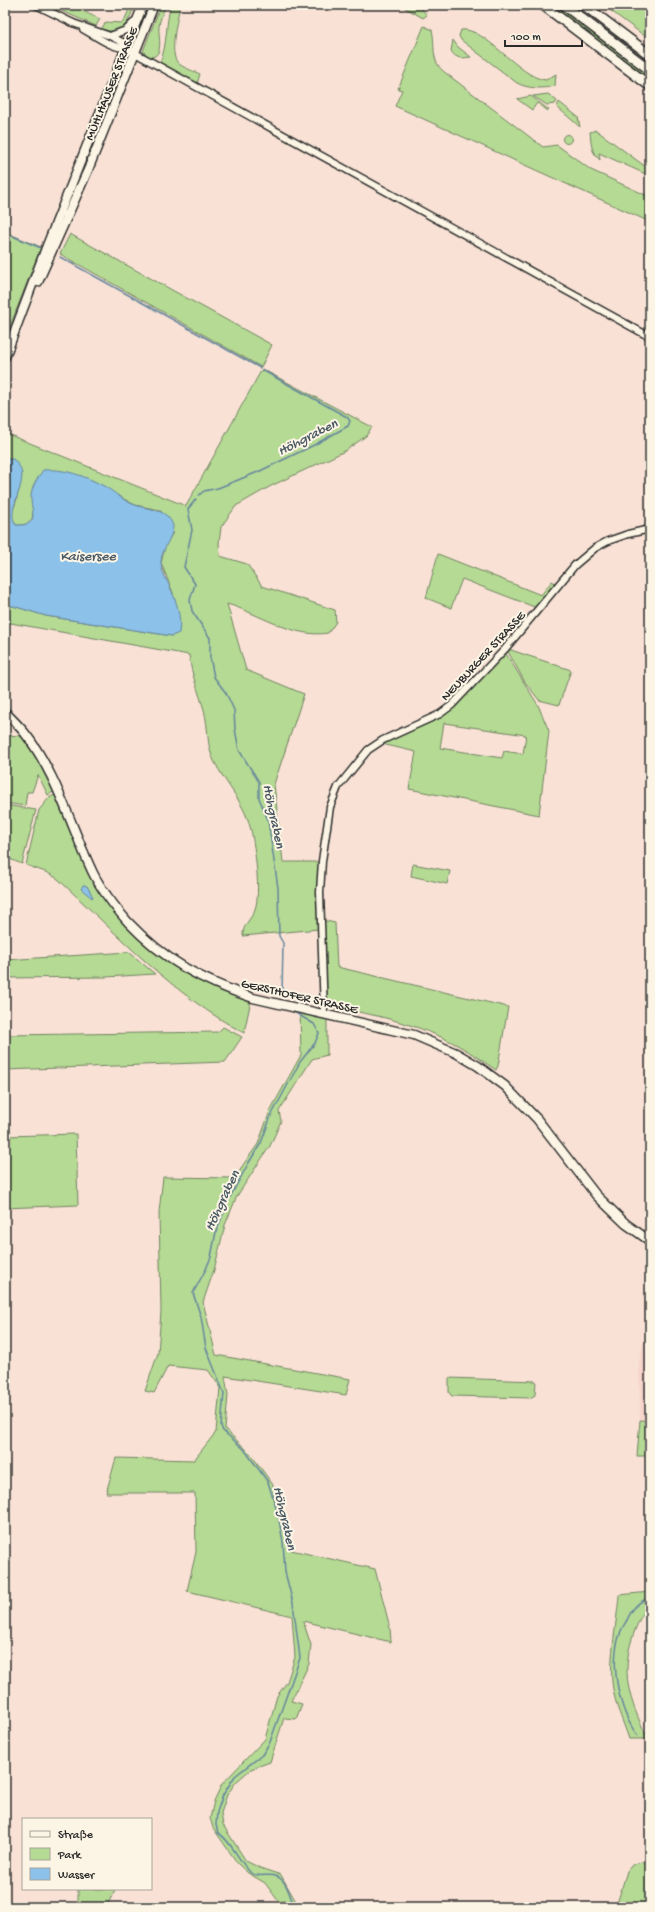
<svg xmlns="http://www.w3.org/2000/svg" width="655" height="1912" font-family="'Gochi Hand',sans-serif">
	<style>
		.built { fill: #f7d5ca }
		.green { fill: #b5da94; stroke: #708260; fill-rule: evenodd }
		.water { fill: #8cc1e9; stroke: #65859d }
		.lines { fill: none; stroke-linecap: round; stroke-linejoin: round }
		.stream { stroke: #65859d; stroke-width: 1.5 }
		.minor-casing { stroke: #2b2b2b; stroke-width: 9 }
		.major-casing { stroke: #2b2b2b; stroke-width: 11 }
		.highway-casing { stroke: #2b2b2b; stroke-width: 12 }
		.minor { stroke: #fcf5e5; stroke-width: 6 }
		.major { stroke: #fcf5e5; stroke-width: 8 }
		.highway { stroke: #fcf5e5; stroke-width: 9 }
		.labels { text-anchor: middle; stroke-width: 4; stroke-linejoin: round; paint-order: stroke }
		.street-label { font-size: 13px; fill: #2b2b2b; stroke: #fcf5e5 }
		.water-label { font-size: 14px; font-style: italic; fill: #485864; stroke: #fcf5e5 }
	</style>
	<rect width="100%" height="100%" fill="#f9e2d5"/>
	<filter id="ink" filterUnits="userSpaceOnUse"><feTurbulence type="fractalNoise" baseFrequency=".025" numOctaves="2"/><feDisplacementMap in="SourceGraphic" scale="8" xChannelSelector="R" yChannelSelector="G"/><feConvolveMatrix kernelMatrix="1 2 1 2 8 2 1 2 1" color-interpolation-filters="sRGB"/></filter>
	<g filter="url(#ink)">
		<polygon class="built" points="650,1327 650,1421 640,1420 639,1362 642,1348"/>
		<g class="green">
			<polygon points="48,5 70,5 100,19 96,26"/>
			<path d="M131 5H135C127 24 124 36 101 29L106 22 121 23 124 21Z"/>
			<path d="M161 5H166C163 12 160 19 159 26 158 36 165 58 149 57L143 51Z"/>
			<path d="M171 5H180C178 18 168 53 178 63 183 68 194 71 200 74L197 84 164 67 160 62C168 44 165 24 171 5Z"/>
			<polygon points="403,5 418,5 427,15 423,18 402,6"/>
			<polygon points="549,5 556,5 650,76 650,79"/>
			<polygon points="604,5 650,5 650,40 603,5"/>
			<path d="M424 26 432 30C436 45 430 59 443 71L543 147 557 145 591 170 650 197V222L395 106 402 90 398 89Z"/>
			<path d="M461 30C485 26 519 78 546 80L556 74 555 86C543 89 528 89 517 83L461 40 459 36Z"/>
			<path d="M453 40 458 47 471 57C462 58 457 60 451 51Z"/>
			<polygon points="548,94 557,101 555,104 547,105 533,96"/>
			<polygon points="531,96 549,110 548,111 537,103 532,110 517,99"/>
			<polygon points="559,102 578,117 580,127 557,107"/>
			<path d="M596 130 650 170V176L599 153 600 160C591 153 591 143 590 132Z"/>
			<circle cx="567" cy="139" r="4.5"/>
			<polygon points="5,232 41,247 5,339 7,327 5,326"/>
			<polygon points="70,234 272,345 261,367 60,254"/>
			<path d="M262 369 372 427 366 436 345 451 271 486 236 506 221 527 219 543 220 556 247 564 262 586 335 610 336 622 328 633C294 639 258 613 227 604L246 670 304 694 274 784 283 862H319V929L243 936C242 925 252 919 255 909 261 893 255 848 251 830 245 803 226 785 214 761 206 745 209 728 204 710 199 692 191 674 189 655L5 622V606H13L46 616 172 636 173 593 161 563 166 543 173 533 160 510 135 505 122 498H31C34 514 36 526 16 525L12 518V512L16 502 22 473 5 460V433L186 506Z"/>
			<polygon points="438,554 541,595 552,581 557,584 537,608 462,579 451,608 426,598"/>
			<polygon points="508,649 571,670 559,705 539,700 525,682 507,650"/>
			<path d="M505 652 538 705 549 731 539 815 409 789 416 752 382 744 442 717 467 694ZM444 723 526 735 523 754 504 751 502 758 440 748Z"/>
			<polygon points="5,735 21,736 41,764 55,791 48,795 38,775 32,792 27,792 25,806 5,803"/>
			<path d="M56 794 91 875 155 952 170 963 197 978 229 993 251 1000 244 1033C173 995 117 934 58 879L48 873 26 865 39 810 49 798Z"/>
			<polygon points="5,805 36,810 22,864 5,857"/>
			<polygon points="413,864 450,871 447,884 411,876"/>
			<path d="M322 920 335 923 337 967 508 1007 498 1066 496 1070C484 1062 472 1053 459 1046 422 1025 369 1012 326 1007Z"/>
			<polygon points="129,952 155,974 106,977 5,978 5,960"/>
			<polygon points="300,1011 327,1017 327,1055 312,1059 279,1111 281,1121 270,1146 237,1196 225,1225 214,1270 203,1302 216,1355 350,1379 346,1395 225,1376 228,1395 225,1429 250,1453 273,1485 274,1497 291,1550 375,1569 390,1628 391,1642 303,1621 311,1645 309,1664 291,1701 302,1704 296,1719 284,1718 270,1762 251,1769 236,1782 227,1795 221,1813 223,1825 246,1861 260,1868 281,1875 299,1907 282,1907 279,1903 284,1901 279,1902 265,1883 248,1873 238,1864 213,1828 210,1818 214,1801 222,1784 265,1739 277,1696 287,1682 295,1657 292,1616 187,1591 196,1552 195,1493 106,1493 116,1458 194,1460 216,1432 220,1387 208,1370 168,1366 154,1393 145,1391 158,1353 161,1311 159,1212 163,1177 236,1178 243,1165 258,1144 270,1111 301,1055"/>
			<polygon points="223,1027 242,1037 225,1062 5,1070 5,1035 218,1032"/>
			<polygon points="76,1134 78,1205 5,1208 5,1136"/>
			<polygon points="449,1378 536,1381 535,1395 530,1398 452,1396 449,1393"/>
			<polygon points="640,1420 650,1421 650,1456 637,1456"/>
			<path d="M650 1592V1608C641 1613 639 1621 635 1630 619 1672 629 1700 648 1739H629C624 1724 617 1709 614 1694 607 1666 617 1624 619 1595Z"/>
			<polygon points="641,1862 650,1862 650,1907 616,1907 627,1871 632,1865"/>
			<polygon points="78,1889 116,1889 106,1907 78,1907"/>
		</g>
		<g class="water">
			<path d="M6 459H13C37 477 3 507 16 525 42 526 30 511 31 496 32 486 37 479 43 470 64 468 85 476 104 486 115 492 123 501 135 505 149 510 165 508 172 523 177 532 161 549 161 562 161 570 166 579 169 585 176 600 182 616 179 633L172 636 46 616 13 606H5V460Z"/>
			<polygon points="83,885 87,886 93,897 92,898 81,889"/>
		</g>
		<g class="lines">
			<g class="stream">
				<polyline points="5,233 41,248"/>
				<polyline points="60,257 260,368"/>
				<polyline points="199,495 204,491 218,488 258,472 314,445 348,426 350,421 347,417 262,370"/>
				<polyline points="196,499 188,509 192,530 184,567 195,584 190,600 192,611 210,638 210,657 214,677 226,693 234,710 235,729 239,750 259,782 259,798 268,820 278,888 279,936 283,943 282,994"/>
				<path d="M638 1736C619 1712 609 1663 620 1634 621 1629 624 1625 627 1620 632 1609 638 1601 650 1598"/>
				<path d="M294 1907C291 1898 288 1885 281 1879 273 1871 259 1879 251 1873 240 1863 230 1839 218 1833L216 1825 217 1812 223 1795 235 1776 262 1755 270 1742 300 1658 293 1603 285 1572 283 1542 278 1514 268 1482 244 1449 223 1431 221 1426 224 1393 206 1348 201 1317 193 1293 206 1269 211 1257 216 1232 229 1199 248 1164 261 1143 271 1116 300 1062 315 1043 319 1033 314 1024 294 1012"/>
			</g>
			<defs>
				<g id="minor">
					<polyline points="36,5 73,23"/>
					<polyline points="70,22 110,36 122,42 126,48 650,337"/>
					<path d="M83 29C96 36 111 48 126 48"/>
					<polyline points="110,36 126,30 136,20"/>
					<polyline points="324,1014 320,892 322,861 330,807 338,787 368,750 383,740 440,714 452,705 505,649 575,565 595,548 608,541 628,534 650,529"/>
				</g>
				<g id="major">
					<polyline points="38,282 88,170 154,5"/>
					<polyline points="5,357 46,248 143,5"/>
					<path d="M5 712C11 718 18 725 24 732 56 772 71 827 93 873 102 891 115 907 128 922 165 961 203 981 253 998L414 1035 456 1053 478 1066 505 1086 537 1119 596 1195 626 1224 650 1241"/>
				</g>
				<g id="highway">
					<polyline points="543,5 650,86"/>
					<polyline points="564,5 650,70"/>
					<polyline points="584,5 650,55"/>
				</g>
			</defs>
			<use href="#minor" class="minor-casing"/>
			<use href="#major" class="major-casing"/>
			<use href="#highway" class="highway-casing"/>
			<use href="#minor" class="minor"/>
			<use href="#major" class="major"/>
			<use href="#highway" class="highway"/>
		</g>
	</g>
	<g class="labels">
		<g class="street-label">
			<text transform="translate(110 83) rotate(-68)" y="5">MÜHLHAUSER STRASSE</text>
			<text transform="translate(482 655) rotate(-47)" y="5">NEUBURGER STRASSE</text>
			<text transform="translate(300 995) rotate(13)" y="5">GERSTHOFER STRASSE</text>
		</g>
		<g class="water-label">
			<text transform="translate(307 436) rotate(-27)" y="5">Höhgraben</text>
			<text x="88" y="560">Kaisersee</text>
			<text transform="translate(275 816) rotate(78)" y="5">Höhgraben</text>
			<text transform="translate(221 1200) rotate(-65)" y="5">Höhgraben</text>
			<text transform="translate(286 1518) rotate(77)" y="5">Höhgraben</text>
		</g>
	</g>
	<rect width="655" height="1912" fill="none" stroke="#fcf5e5" stroke-width="20"/>
	<rect x="10" y="10" width="635" height="1892" fill="none" stroke="#2b2b2b" stroke-width="1.5" filter="url(#ink)"/>
	<rect x="22" y="1818" width="130" height="72" fill="#fcf5e5" stroke="#a8a49b"/>
	<rect x="30" y="1831" width="20" height="6" fill="#fcf5e5" stroke="#a8a49b"/>
	<text x="58" y="1838" font-size="12" fill="#2b2b2b">Straße</text>
	<rect x="30" y="1848" width="20" height="12" fill="#b5da94" stroke="#a8a49b"/>
	<text x="58" y="1858" font-size="12" fill="#2b2b2b">Park</text>
	<rect x="30" y="1868" width="20" height="12" fill="#8cc1e9" stroke="#a8a49b"/>
	<text x="58" y="1878" font-size="12" fill="#2b2b2b">Wasser</text>
	<path d="M505 40v6h77v-6" fill="none" stroke="#2b2b2b" stroke-width="2"/>
	<text x="511" y="40" font-size="12" fill="#2b2b2b" stroke="#fcf5e5" stroke-width="3" paint-order="stroke">100 m</text>
</svg>
